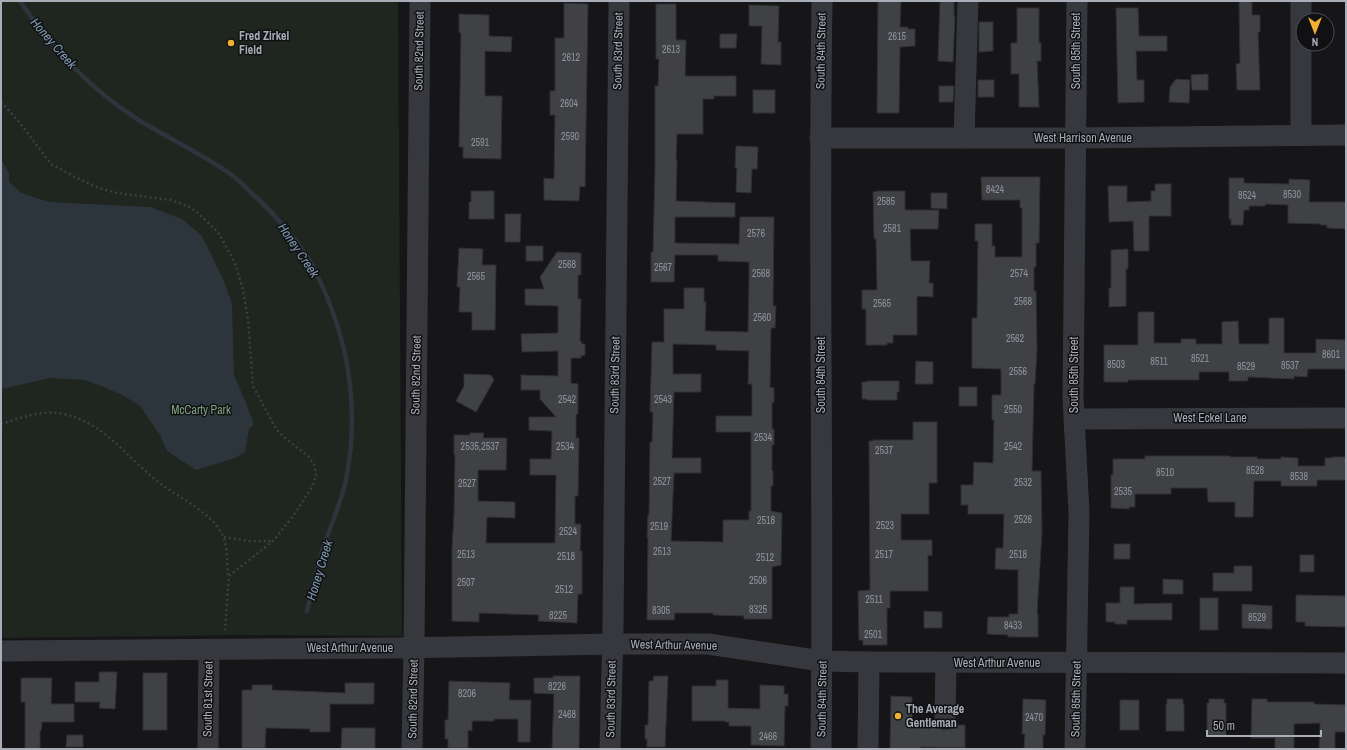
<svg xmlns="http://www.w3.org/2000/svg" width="1347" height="750" font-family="'Archivo Narrow',sans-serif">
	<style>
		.green { fill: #1e261f }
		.water { fill: #2c353c }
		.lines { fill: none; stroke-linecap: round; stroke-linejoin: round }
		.stream { stroke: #2c353c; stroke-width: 4.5 }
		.building { fill: #404145; stroke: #303034; fill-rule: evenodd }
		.path { stroke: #3d3f44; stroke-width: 2.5; stroke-dasharray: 2 3; stroke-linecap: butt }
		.minor { stroke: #37383d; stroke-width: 21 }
		.poi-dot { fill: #f2b134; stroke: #111113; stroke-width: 1.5 }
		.labels { text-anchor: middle; stroke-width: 3; stroke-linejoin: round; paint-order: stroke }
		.number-label { font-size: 10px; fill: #8e929b }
		.poi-label { font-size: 12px; font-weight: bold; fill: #a8adb8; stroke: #111113; text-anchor: start }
		.street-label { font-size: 12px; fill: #a8adb8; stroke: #111113 }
		.park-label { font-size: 12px; fill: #7fa381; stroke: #111113 }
		.water-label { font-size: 13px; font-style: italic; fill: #7f9bb3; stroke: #111113 }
	</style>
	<rect width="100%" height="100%" fill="#161618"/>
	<polygon class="green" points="1,1 398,1 402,636 262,635 1,638"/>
	<polygon class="water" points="1,159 9,173 9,182 21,193 49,202 150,207 182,219 202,236 224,281 232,304 234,375 246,403 254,424 249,429 245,452 235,458 196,470 167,451 160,435 140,406 124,396 104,387 85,380 50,378 1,389"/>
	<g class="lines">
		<path class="stream" d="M20 1C51 47 90 89 137 119 168 138 202 154 232 175 241 182 249 191 257 198 277 217 296 239 311 263 317 273 322 286 327 297 351 355 358 418 346 480 341 503 331 525 323 548 317 569 312 590 307 611"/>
	</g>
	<g class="building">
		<polygon points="878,1 901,1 900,27 908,27 908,29 915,29 915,46 900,47 899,113 877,113"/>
		<polygon points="940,1 954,1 954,16 955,16 953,62 938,61"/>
		<polygon points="1239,1 1252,1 1252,15 1260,15 1260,32 1258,32 1260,90 1237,90 1236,64 1240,63"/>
		<polygon points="564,3 588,4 585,187 580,186 579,201 544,200 544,178 554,179 555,115 550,115 550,91 555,91 555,38 564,38"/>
		<path d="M656 4H676V40H686L685 76H736V96H714V99H703V134H677L676 160H677L676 201 735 203V217H675V243L739 244 740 217H774L773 306H776L775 328H771L770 387 774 388V403L772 402V429H774V445H772V471H773V486H771V511L782 513 781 565 772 567V619H744V616L713 615V613H675L674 620H647L648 538H647L648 515H649L650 442H652L653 412H650L652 342H664V309H684V288H704V302H706L705 331 748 332 749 283V262L718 261V255H675L674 282H651V252H653L655 170V86H658L659 59H656ZM673 344 716 345V350L749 351 748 384H752V416H716V432H751V511H749V520H723V542L671 541 674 473H701V458H672L674 392H701V374H673Z"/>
		<polygon points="749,5 779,6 778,42 781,42 781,65 761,64 762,26 749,26"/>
		<polygon points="1017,8 1039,8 1039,43 1041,43 1041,61 1037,61 1039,107 1019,107 1019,74 1011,74 1011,43 1017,43"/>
		<polygon points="1116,8 1138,8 1139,36 1167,36 1167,51 1136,51 1137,80 1144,80 1144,102 1118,103"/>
		<polygon points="459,14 489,15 489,36 512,37 511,52 485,51 485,96 502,96 501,159 463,158 463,147 459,147 461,33 459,32"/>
		<polygon points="979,22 993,22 993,51 979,52"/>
		<polygon points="720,34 737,34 736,48 720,48"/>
		<polygon points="1208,74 1208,90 1192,90 1191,75"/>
		<polygon points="1176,79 1190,80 1189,103 1169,102 1170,87"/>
		<rect x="978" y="80" width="16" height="17"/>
		<polygon points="939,86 954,86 953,102 939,102"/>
		<rect x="753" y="90" width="22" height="23"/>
		<polygon points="736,146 758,147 757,169 752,169 751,193 736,192 737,168 735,168"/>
		<polygon points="981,177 1040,177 1039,243 1036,243 1036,267 1034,267 1034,291 1036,291 1037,349 1035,384 1034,384 1032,471 1041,471 1042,532 1037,614 1038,614 1038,637 1008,637 1008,635 987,634 988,617 1009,617 1009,614 1018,614 1018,570 995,569 996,548 1003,548 1004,514 968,514 968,505 961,505 961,485 973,485 974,462 993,463 994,420 992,420 992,395 1001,395 1001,369 972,368 972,318 977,318 978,241 975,241 975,224 992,224 992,246 995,246 995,257 1022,257 1022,208 1020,208 1020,200 982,200"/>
		<polygon points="1229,178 1244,178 1244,183 1289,184 1289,179 1310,180 1309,202 1346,202 1346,229 1327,228 1327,225 1320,225 1320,224 1288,223 1288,205 1265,204 1265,206 1249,206 1249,210 1244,210 1243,225 1231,225 1231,219 1229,219"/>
		<polygon points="1155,184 1171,184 1171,216 1149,216 1149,251 1134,251 1133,221 1109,222 1108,186 1127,186 1127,202 1151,201 1151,191 1155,191"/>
		<polygon points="471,191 494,191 494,219 469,219 469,202 471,202"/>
		<polygon points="878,191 905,191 905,210 939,210 938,229 910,229 911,261 930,261 929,283 933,283 933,297 917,296 917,335 893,335 893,343 887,343 887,345 866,345 866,309 862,309 862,290 877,290 876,239 874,239 873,192"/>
		<polygon points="931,193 947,193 947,209 931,208"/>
		<polygon points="505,214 521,214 520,242 505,242"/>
		<rect x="526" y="246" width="17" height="15"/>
		<polygon points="459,248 483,249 482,265 496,265 495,330 472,330 472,312 459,312 460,287 457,287"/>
		<polygon points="1128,249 1128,269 1126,269 1126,306 1109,307 1109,288 1111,288 1111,250"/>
		<polygon points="557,252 581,253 581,275 578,275 578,299 581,299 580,341 581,341 582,344 585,344 585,355 581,356 581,358 571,358 571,383 578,384 578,414 576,414 576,438 579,438 578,496 575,496 575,524 581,524 580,551 582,551 582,594 578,594 577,623 538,621 539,615 479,613 479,622 452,621 452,548 454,515 455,455 454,455 454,435 470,435 470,433 484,433 483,438 507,438 506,470 478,470 478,501 515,502 515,518 487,517 486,543 555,543 556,475 530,475 530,459 551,459 552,431 529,430 529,417 556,417 540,399 540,390 521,390 521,375 558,376 558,351 522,352 521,334 558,333 558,306 525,305 525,289 544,289 540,277"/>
		<polygon points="1138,312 1154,312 1154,343 1181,343 1181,339 1196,339 1196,344 1222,344 1222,322 1238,321 1239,344 1269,344 1269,318 1284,318 1284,353 1316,353 1316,339 1346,340 1346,369 1308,369 1307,377 1294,376 1294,379 1248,377 1248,381 1229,381 1229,372 1199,372 1199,380 1128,380 1128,382 1104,382 1104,345 1138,345"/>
		<polygon points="916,361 933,362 933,384 915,384"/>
		<polygon points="464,374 491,375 494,380 476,412 456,401 464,386"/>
		<polygon points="867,381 899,381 899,392 897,392 897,400 867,400 867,399 862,399 862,382 867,382"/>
		<rect x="959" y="387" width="18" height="19"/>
		<polygon points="913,422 937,422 937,483 929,483 929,514 901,514 901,540 932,540 932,556 928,555 928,591 890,591 890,608 887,608 887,645 863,645 863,640 859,640 858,591 870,590 869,441 873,441 873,440 913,440"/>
		<polygon points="1145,456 1230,456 1230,457 1257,457 1257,459 1281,459 1281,457 1298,458 1298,466 1325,466 1325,458 1332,458 1332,457 1346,457 1346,480 1317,480 1317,486 1281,486 1281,481 1254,481 1253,517 1235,517 1235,502 1208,502 1207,488 1171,488 1171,494 1135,494 1135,507 1129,507 1129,509 1111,508 1111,475 1113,475 1113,459 1145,459"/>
		<rect x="1114" y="544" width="16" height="15"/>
		<rect x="1300" y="555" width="14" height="17"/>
		<polygon points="1234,566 1252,566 1252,591 1213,591 1213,573 1234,573"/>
		<polygon points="1163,579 1183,580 1183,594 1163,594"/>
		<polygon points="1120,587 1134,587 1134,604 1172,603 1172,620 1127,620 1127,624 1115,624 1115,622 1106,622 1106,603 1120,603"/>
		<polygon points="1296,595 1346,596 1346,627 1305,626 1305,622 1296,622"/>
		<rect x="1200" y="598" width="18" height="32"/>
		<polygon points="1242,604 1272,606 1272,629 1242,628"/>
		<polygon points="924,611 942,612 942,628 924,628"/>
		<polygon points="99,672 117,672 115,709 99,708 100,702 75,702 75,682 99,682"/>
		<rect x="143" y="673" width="24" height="57"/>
		<polygon points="553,676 580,676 579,749 552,749 554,694 534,693 534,678 553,678"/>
		<polygon points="654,676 668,676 665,747 647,747 647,739 645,739 645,725 648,725 649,681 653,681"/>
		<polygon points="21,678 52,678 51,704 74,704 74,722 42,722 41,731 40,731 40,749 25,749 25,702 21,702"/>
		<polygon points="716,680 728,680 728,708 760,709 760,685 784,686 784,694 788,694 788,706 785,706 784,746 751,745 751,726 729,726 729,722 725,722 725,721 692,721 692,686 716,686"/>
		<polygon points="449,681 510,683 509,700 531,700 530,742 518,742 518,719 494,719 494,721 472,721 472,731 468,730 468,748 448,748 448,739 445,739 445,720 448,720"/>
		<polygon points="345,683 374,683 374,704 330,704 330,732 310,732 310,729 266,728 265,748 242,748 242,690 252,690 252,685 272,685 272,690 345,693"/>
		<polygon points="891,696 912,697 912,724 935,724 939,728 944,730 950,729 955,725 965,725 965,748 921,747 921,749 890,749"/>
		<polygon points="1023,699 1046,700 1045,735 1043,735 1043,749 1024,749 1025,734 1022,734"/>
		<polygon points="1167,699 1183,699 1183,704 1184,704 1184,731 1166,731 1166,704 1167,704"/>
		<polygon points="1209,699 1224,699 1224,703 1226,703 1226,736 1207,736 1207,703 1209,703"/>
		<polygon points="1252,699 1267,699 1267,702 1314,702 1314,704 1346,705 1346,732 1335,732 1335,749 1319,749 1320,723 1294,724 1294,749 1275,749 1275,738 1251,738"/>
		<rect x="1120" y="700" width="19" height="30"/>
		<polygon points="342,728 375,728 375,749 341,749"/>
		<polygon points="67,735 83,735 83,747 66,747"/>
	</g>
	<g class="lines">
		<g class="path">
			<polyline points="1,102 20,123 51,164 75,177 99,188 117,193 171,200 190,207 199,214 218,232 235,263 243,290 248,319 253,386 276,429 286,439 308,456 315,466 316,476 312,487 294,515 273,541 229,576 225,630"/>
			<path d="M1 424C21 418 42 409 63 414 102 421 127 457 157 481 177 497 203 507 219 529 228 541 227 561 228 576"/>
			<polyline points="224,537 248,541 272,541"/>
		</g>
		<g class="minor">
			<polyline points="1301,1 1301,135"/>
			<polyline points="820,138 1076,138 1346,135"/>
			<polyline points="964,138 968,1"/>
			<polyline points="1075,419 1346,418"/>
			<polyline points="1,651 396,648 613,644 708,644 822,661 869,662 1346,663"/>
			<polyline points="945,718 946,663"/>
			<polyline points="208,749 209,649"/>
			<polyline points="412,749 414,648 420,1"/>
			<polyline points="610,749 613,628 619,1"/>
			<path d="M821 749C824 500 818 250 822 1"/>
			<polyline points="868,749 869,662"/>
			<polyline points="1075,749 1079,512 1073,399 1077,1"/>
		</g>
	</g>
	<g class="poi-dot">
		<circle cx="231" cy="43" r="4"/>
		<circle cx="898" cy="716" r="4"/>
	</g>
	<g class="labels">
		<g class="number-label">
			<text x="897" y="40">2615</text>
			<text x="671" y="53">2613</text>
			<text x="571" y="61">2612</text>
			<text x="569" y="107">2604</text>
			<text x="570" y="140">2590</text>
			<text x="480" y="146">2591</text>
			<text x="995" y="193">8424</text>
			<text x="1292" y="198">8530</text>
			<text x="1247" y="199">8524</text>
			<text x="886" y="205">2585</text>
			<text x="892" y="232">2581</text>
			<text x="756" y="237">2576</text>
			<text x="567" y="268">2568</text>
			<text x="663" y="271">2567</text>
			<text x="761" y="277">2568</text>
			<text x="1019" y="277">2574</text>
			<text x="476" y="280">2565</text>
			<text x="1023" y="305">2568</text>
			<text x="882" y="307">2565</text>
			<text x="762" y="321">2560</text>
			<text x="1015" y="342">2562</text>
			<text x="1331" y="358">8601</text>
			<text x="1200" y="362">8521</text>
			<text x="1159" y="365">8511</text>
			<text x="1116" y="368">8503</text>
			<text x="1290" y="369">8537</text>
			<text x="1246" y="370">8529</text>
			<text x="1018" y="375">2556</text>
			<text x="567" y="403">2542</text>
			<text x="663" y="403">2543</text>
			<text x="1013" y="413">2550</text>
			<text x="763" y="441">2534</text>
			<text x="480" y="450">2535,2537</text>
			<text x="565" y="450">2534</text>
			<text x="1013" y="450">2542</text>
			<text x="884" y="454">2537</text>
			<text x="1255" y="474">8528</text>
			<text x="1165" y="476">8510</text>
			<text x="1299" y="480">8538</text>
			<text x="662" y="485">2527</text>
			<text x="1023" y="486">2532</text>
			<text x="467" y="487">2527</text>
			<text x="1123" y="495">2535</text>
			<text x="1023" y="523">2526</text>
			<text x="766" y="524">2518</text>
			<text x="885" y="529">2523</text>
			<text x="659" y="530">2519</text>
			<text x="568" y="535">2524</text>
			<text x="662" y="555">2513</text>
			<text x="466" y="558">2513</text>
			<text x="884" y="558">2517</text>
			<text x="1018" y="558">2518</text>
			<text x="566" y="560">2518</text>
			<text x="765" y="561">2512</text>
			<text x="758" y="584">2506</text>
			<text x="466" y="586">2507</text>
			<text x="564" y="593">2512</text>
			<text x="874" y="603">2511</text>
			<text x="758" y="613">8325</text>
			<text x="661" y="614">8305</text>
			<text x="558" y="619">8225</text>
			<text x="1257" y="621">8529</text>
			<text x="1013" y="629">8433</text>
			<text x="873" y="638">2501</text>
			<text x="557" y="690">8226</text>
			<text x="467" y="697">8206</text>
			<text x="567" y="718">2468</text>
			<text x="1034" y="721">2470</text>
			<text x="768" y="740">2466</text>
		</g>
		<g class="poi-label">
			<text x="239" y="40">Fred Zirkel<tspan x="239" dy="14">Field</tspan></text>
			<text x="906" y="713">The Average<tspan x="906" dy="14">Gentleman</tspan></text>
		</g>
		<g class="street-label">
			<text transform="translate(419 51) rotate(-89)" y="4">South 82nd Street</text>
			<text transform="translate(618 51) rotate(-89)" y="4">South 83rd Street</text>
			<text transform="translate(821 51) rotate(-89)" y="4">South 84th Street</text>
			<text transform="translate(1076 51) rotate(-90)" y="4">South 85th Street</text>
			<text x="1083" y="142">West Harrison Avenue</text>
			<text transform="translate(416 375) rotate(-89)" y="4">South 82nd Street</text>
			<text transform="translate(615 375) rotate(-89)" y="4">South 83rd Street</text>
			<text transform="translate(821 375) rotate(-90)" y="4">South 84th Street</text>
			<text transform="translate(1074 375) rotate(-90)" y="4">South 85th Street</text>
			<text x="1210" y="422">West Eckel Lane</text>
			<text transform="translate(674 645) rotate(1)" y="4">West Arthur Avenue</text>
			<text x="350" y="652">West Arthur Avenue</text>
			<text x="997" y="667">West Arthur Avenue</text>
			<text transform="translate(208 699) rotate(-89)" y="4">South 81st Street</text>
			<text transform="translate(413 699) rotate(-89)" y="4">South 82nd Street</text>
			<text transform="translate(611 699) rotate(-89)" y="4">South 83rd Street</text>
			<text transform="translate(822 699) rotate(-89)" y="4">South 84th Street</text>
			<text transform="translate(1076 699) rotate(-89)" y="4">South 85th Street</text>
		</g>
		<g class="park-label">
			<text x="201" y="414">McCarty Park</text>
		</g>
		<g class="water-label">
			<text transform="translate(54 43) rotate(49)" y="5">Honey Creek</text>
			<text transform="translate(299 250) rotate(56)" y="5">Honey Creek</text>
			<text transform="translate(319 570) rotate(-73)" y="5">Honey Creek</text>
		</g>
	</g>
	<rect width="1347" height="750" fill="none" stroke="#a8adb8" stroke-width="4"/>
	<g transform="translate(1315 32) rotate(180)"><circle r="19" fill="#111113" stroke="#4d4f55"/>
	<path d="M0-3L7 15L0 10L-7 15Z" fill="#f2b134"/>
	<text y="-6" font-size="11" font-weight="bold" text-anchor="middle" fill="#a8adb8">N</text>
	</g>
	<path d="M1207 730v6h114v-6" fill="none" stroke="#a8adb8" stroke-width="2"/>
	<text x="1213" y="730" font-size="12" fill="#a8adb8" stroke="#111113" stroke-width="3" paint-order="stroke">50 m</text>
</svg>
